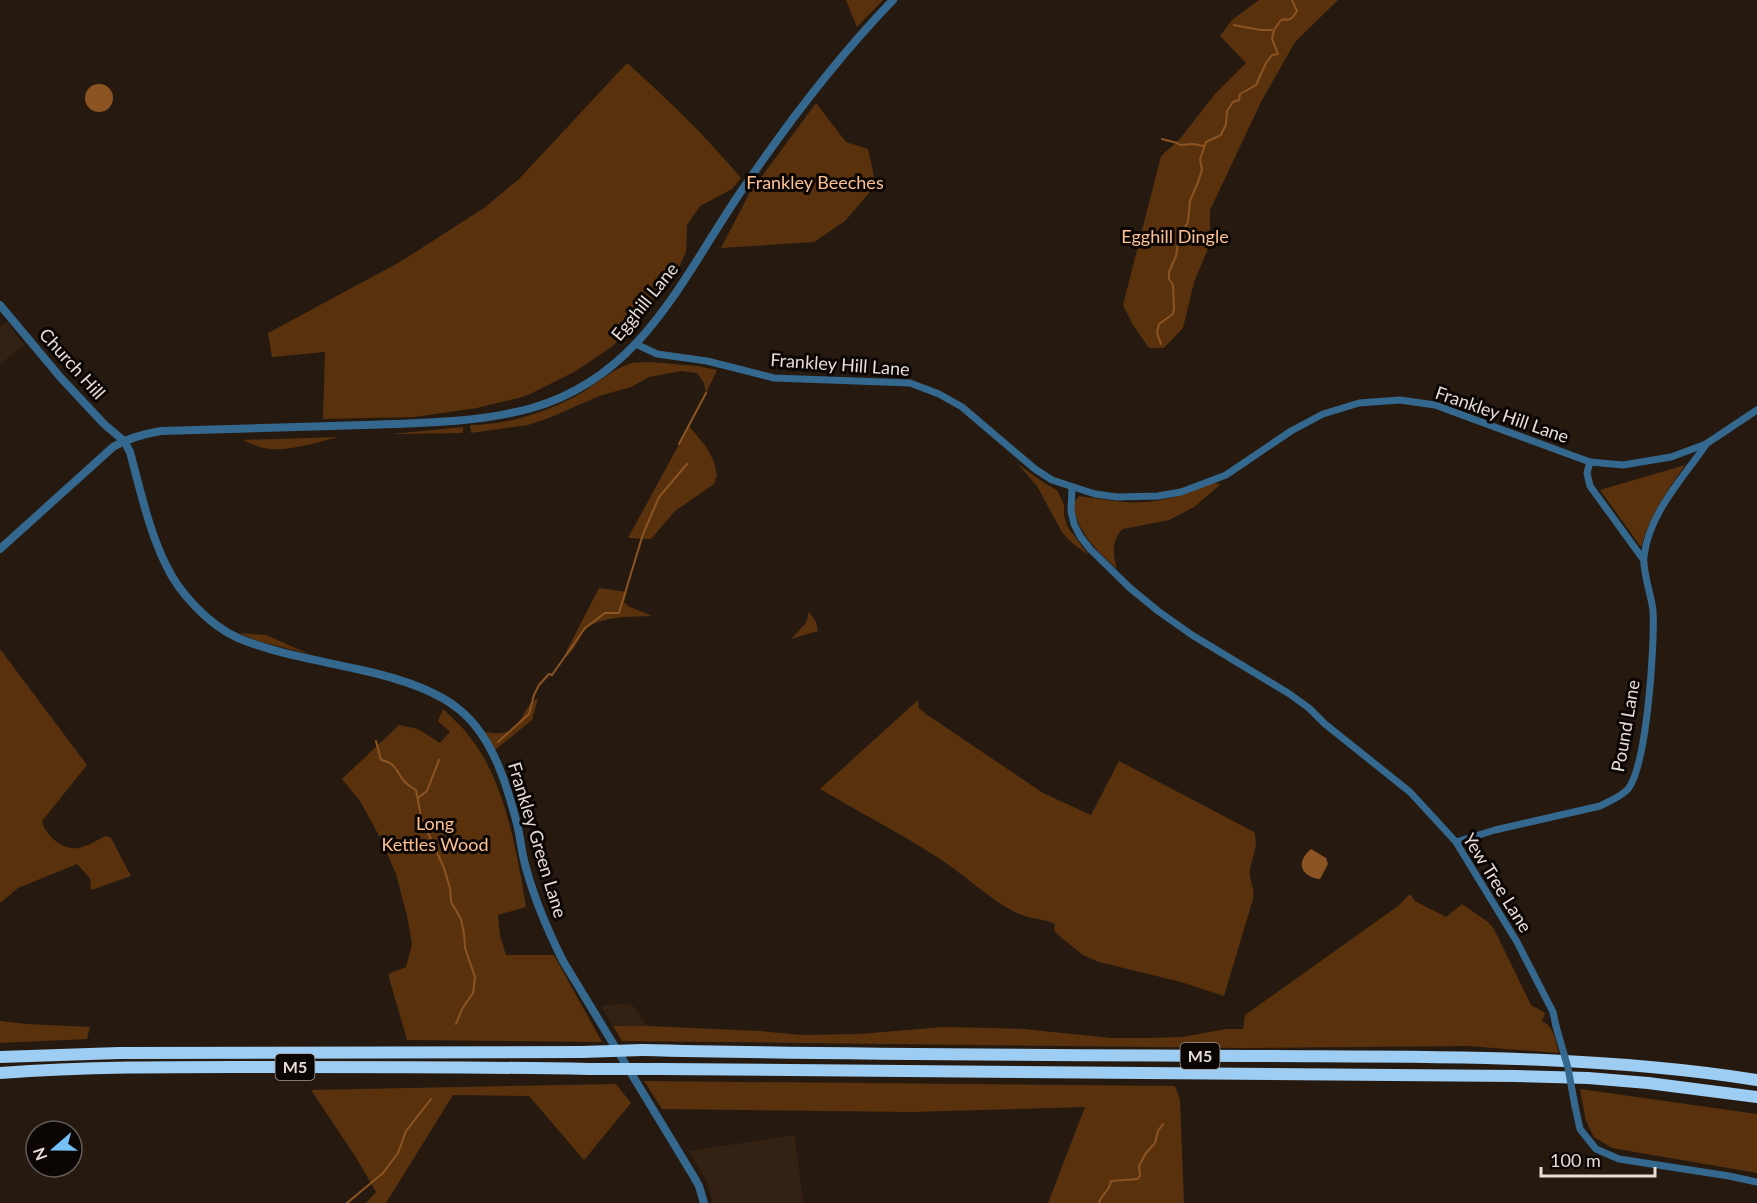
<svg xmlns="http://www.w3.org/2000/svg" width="1757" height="1203" font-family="Lato,sans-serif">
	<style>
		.built { fill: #332114 }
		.green { fill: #59320d }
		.water { fill: #8d5423 }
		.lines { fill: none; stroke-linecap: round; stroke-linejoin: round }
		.stream { stroke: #8d5423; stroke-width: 2 }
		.minor { stroke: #34688e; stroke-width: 7 }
		.tertiary { stroke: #34688e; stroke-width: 8 }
		.motorway { stroke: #9dcdf3; stroke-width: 12 }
		.minor-bridge { stroke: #34688e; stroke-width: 7 }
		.motorway-bridge { stroke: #9dcdf3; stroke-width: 12 }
		.labels { text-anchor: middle; stroke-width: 6; stroke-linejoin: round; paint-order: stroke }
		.shield { fill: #0b0604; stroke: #a49c97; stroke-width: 1.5 }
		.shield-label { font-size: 16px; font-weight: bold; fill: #e5ddd6 }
		.park-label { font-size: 18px; fill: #fcc093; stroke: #0b0604 }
		.street-label { font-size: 18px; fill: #e5ddd6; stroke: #0b0604 }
	</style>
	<rect width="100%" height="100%" fill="#261a10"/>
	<g class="built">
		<polygon points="7,322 24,345 0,364 0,327"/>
		<polygon points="631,1003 647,1026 613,1026 601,1006"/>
		<polygon points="795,1135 803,1203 713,1203 707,1181 688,1151"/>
	</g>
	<g class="green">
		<polygon points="846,0 883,0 857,27"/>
		<polygon points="1259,0 1338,0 1295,42 1261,102 1210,210 1210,244 1194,282 1183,328 1164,348 1149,348 1133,325 1123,305 1161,156 1179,140 1215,94 1246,63 1220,36 1232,20"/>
		<path d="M627 63C668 99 706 137 741 178L732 189 700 206 687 225 686 252 678 269 647 308 614 345 576 371 526 396 477 408 414 417 323 419 325 352 272 357 268 333 400 262 484 208 519 179Z"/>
		<polygon points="816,103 846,142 868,149 876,185 845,221 814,242 721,248 749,194"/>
		<path d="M650 362 697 366 717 370 706 393 704 383 697 373 681 371 649 377 631 387 599 396 549 418 528 425 471 433 470 425C506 425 544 413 576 396 595 386 611 369 632 363 638 362 644 362 650 362Z"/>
		<polygon points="689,426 707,448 714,462 717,475 714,484 675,511 651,539 628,538"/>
		<polygon points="463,427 463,433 392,434"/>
		<path d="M339 437C319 442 290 451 270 449 260 448 252 444 243 440Z"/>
		<polygon points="1018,464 1044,483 1057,490 1064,505 1064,516 1067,526 1089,556 1071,542 1062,532 1037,486"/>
		<path d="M1685 465C1667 491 1649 517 1641 547L1600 490Z"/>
		<path d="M1213 483 1221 484 1194 507 1169 520 1123 529C1111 539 1113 556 1117 569 1096 550 1078 533 1073 504L1079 496C1095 498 1111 501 1126 502 1157 505 1185 494 1213 483Z"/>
		<path d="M599 588 627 592 624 602 628 606 652 616C633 617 598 615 584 631 577 640 576 650 565 657L567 650Z"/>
		<polygon points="809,612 816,622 818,631 791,639 806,623"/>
		<polygon points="239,633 266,635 309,654 258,641"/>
		<path d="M0 649 87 765 42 821C45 835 63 851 79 848 88 846 97 840 106 836L111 838 131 876 91 890 90 878 77 864 18 888 0 903Z"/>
		<path d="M538 698 532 720 495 750 485 732C526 740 516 711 538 698Z"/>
		<path d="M918 700 919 708 926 714 1043 793 1091 815 1119 761 1254 832C1259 846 1252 857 1250 870 1249 881 1255 888 1253 899L1224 996 1181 982 1099 962 1083 955 1057 934 1054 930 1055 924C1042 918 1028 919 1015 912 988 898 966 876 940 859 902 834 859 812 820 789Z"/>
		<path d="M443 709C452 718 462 726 469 736 505 780 517 853 526 907L498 915 500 936 506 955H554L602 1042 407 1040 388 974 406 967 412 944 407 916 396 874 382 841 360 801 342 779 399 725 418 729 440 743 450 732 438 721Z"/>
		<path d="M1410 894 1415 901 1446 917 1462 904 1488 922 1494 929 1531 1005 1545 1013 1542 1021C1555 1028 1555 1039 1559 1053L1468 1046 1245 1048 622 1041 613 1026H647L760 1031 802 1035 859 1034 944 1027 991 1028 1024 1029 1111 1038H1147L1182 1037 1226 1029H1243L1245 1015 1398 906Z"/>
		<polygon points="0,1021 26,1024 90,1027 87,1039 0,1043"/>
		<polygon points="644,1081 1175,1086 1180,1100 1184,1203 1048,1203 1085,1107 911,1112 662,1109"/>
		<polygon points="616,1084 631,1103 584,1160 529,1096 453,1095 386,1203 366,1203 376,1192 357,1159 311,1090"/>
		<polygon points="1580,1089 1757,1114 1757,1173 1612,1148 1594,1137 1586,1121"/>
	</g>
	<g class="water">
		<circle cx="99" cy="98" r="14"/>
		<path d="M1311 849 1326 858 1328 864 1320 879C1301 877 1295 862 1311 849Z"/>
	</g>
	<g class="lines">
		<g class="stream">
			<polyline points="1234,25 1260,30 1272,30"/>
			<polyline points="1162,139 1177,143 1180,145 1193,144 1204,146"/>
			<polyline points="1161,344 1157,333 1159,324 1173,314 1174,308 1173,285 1169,279 1169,272 1176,256 1179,238 1188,222 1190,201 1198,182 1202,170 1200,159 1206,142 1221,135 1226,124 1227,111 1233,102 1239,100 1240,94 1256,85 1266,63 1272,55 1278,54 1272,39 1274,30 1280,21 1284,19 1287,20 1292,18 1297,11 1292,0"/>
			<polyline points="679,444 706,393"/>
			<path d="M376 741 381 760C398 763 396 774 407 784 409 786 413 788 416 790L421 817 444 868 450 888 451 902 461 919 464 933 465 948 475 977 473 993 462 1009 456 1024"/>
			<polyline points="498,742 529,714 534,695 539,685 549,674 552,675 585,628 605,613 619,613 643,534 659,497 687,464"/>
			<polyline points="418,798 427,791 439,760"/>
			<polyline points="347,1203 383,1173 398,1153 406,1131 431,1099"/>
			<path d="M1099 1203C1101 1194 1110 1191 1111 1181L1138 1179 1140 1175 1139 1166 1146 1153 1155 1143 1158 1131 1163 1124"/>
		</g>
		<g class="minor">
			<polyline points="636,344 657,354 707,361 774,378 910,383 939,394 962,407 1035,469 1052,480 1095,494 1117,497 1158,496 1181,492 1226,475 1291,431 1323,414 1359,403 1400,400 1435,405 1590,462 1623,465 1671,457 1706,444 1757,410"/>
			<polyline points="1590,462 1587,473 1590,486 1643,559"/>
			<polyline points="1072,488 1071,511 1074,524 1080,536 1090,549 1130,588 1158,611 1192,635 1288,693 1309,708 1325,724 1410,792 1456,842 1517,942 1553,1012 1556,1026"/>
			<path d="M1456 842 1495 830 1600 806C1609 801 1621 797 1628 789 1647 765 1655 643 1653 610 1651 594 1642 570 1644 556 1649 514 1682 479 1705 446"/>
			<polyline points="1575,1106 1580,1129 1596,1149 1619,1159 1729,1176 1757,1182"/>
		</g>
		<g class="tertiary">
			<path d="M0 305 61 378 104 424 124 441 130 452C140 489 149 531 166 565 179 593 209 625 238 638 276 654 317 660 357 669 390 676 436 689 461 711 494 739 508 788 518 828 521 842 522 855 526 868 535 901 548 931 563 961L694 1177 699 1186 704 1203"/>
			<path d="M0 549 113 447C128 438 143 434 161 431 229 429 297 427 365 425 420 423 478 423 532 408 642 376 681 280 740 193 786 125 836 59 893 0"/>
		</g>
		<g class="motorway">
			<path d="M642 1050C848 1055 1053 1055 1259 1056 1425 1057 1593 1054 1757 1080"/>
			<polyline points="0,1057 119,1053 582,1052"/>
			<polyline points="661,1069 1515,1076 1588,1078 1648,1083 1757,1097"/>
			<path d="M0 1073C96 1066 192 1067 288 1067 388 1067 489 1067 589 1069"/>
		</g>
		<polyline class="minor-bridge" points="1556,1026 1568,1068 1575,1106"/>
		<g class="motorway-bridge">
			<polyline points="582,1052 642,1050"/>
			<polyline points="589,1069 661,1069"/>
		</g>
	</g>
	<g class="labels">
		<g class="shield">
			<rect x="1180.5" y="1043" width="39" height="26" rx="4.5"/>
			<rect x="275.5" y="1054" width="39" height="26" rx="4.5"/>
		</g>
		<g class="shield-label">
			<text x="1200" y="1062">M5</text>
			<text x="295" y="1073">M5</text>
		</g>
		<g class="park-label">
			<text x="815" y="189">Frankley Beeches</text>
			<text x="1175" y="243">Egghill Dingle</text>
			<text x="435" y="830">Long<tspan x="435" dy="21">Kettles Wood</tspan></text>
		</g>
		<g class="street-label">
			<text transform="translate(645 302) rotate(-51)" y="6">Egghill Lane</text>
			<text transform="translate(72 364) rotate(48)" y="6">Church Hill</text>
			<text transform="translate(840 365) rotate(4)" y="6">Frankley Hill Lane</text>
			<text transform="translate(1502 415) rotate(19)" y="6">Frankley Hill Lane</text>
			<text transform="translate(1626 726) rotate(-80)" y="6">Pound Lane</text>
			<text transform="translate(537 840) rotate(73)" y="6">Frankley Green Lane</text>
			<text transform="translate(1497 883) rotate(58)" y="6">Yew Tree Lane</text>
		</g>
	</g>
	<g transform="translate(54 1149) rotate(250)"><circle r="28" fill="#0b0604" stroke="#625c58" stroke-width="1.5"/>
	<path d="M0-4.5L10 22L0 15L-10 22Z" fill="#77c0f7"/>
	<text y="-9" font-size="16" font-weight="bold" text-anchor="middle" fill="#e5ddd6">N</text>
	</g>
	<path d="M1541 1167v9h114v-9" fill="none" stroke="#e5ddd6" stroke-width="3"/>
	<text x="1550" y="1167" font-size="18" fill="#e5ddd6" stroke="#0b0604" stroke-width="4.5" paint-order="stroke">100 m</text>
</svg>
